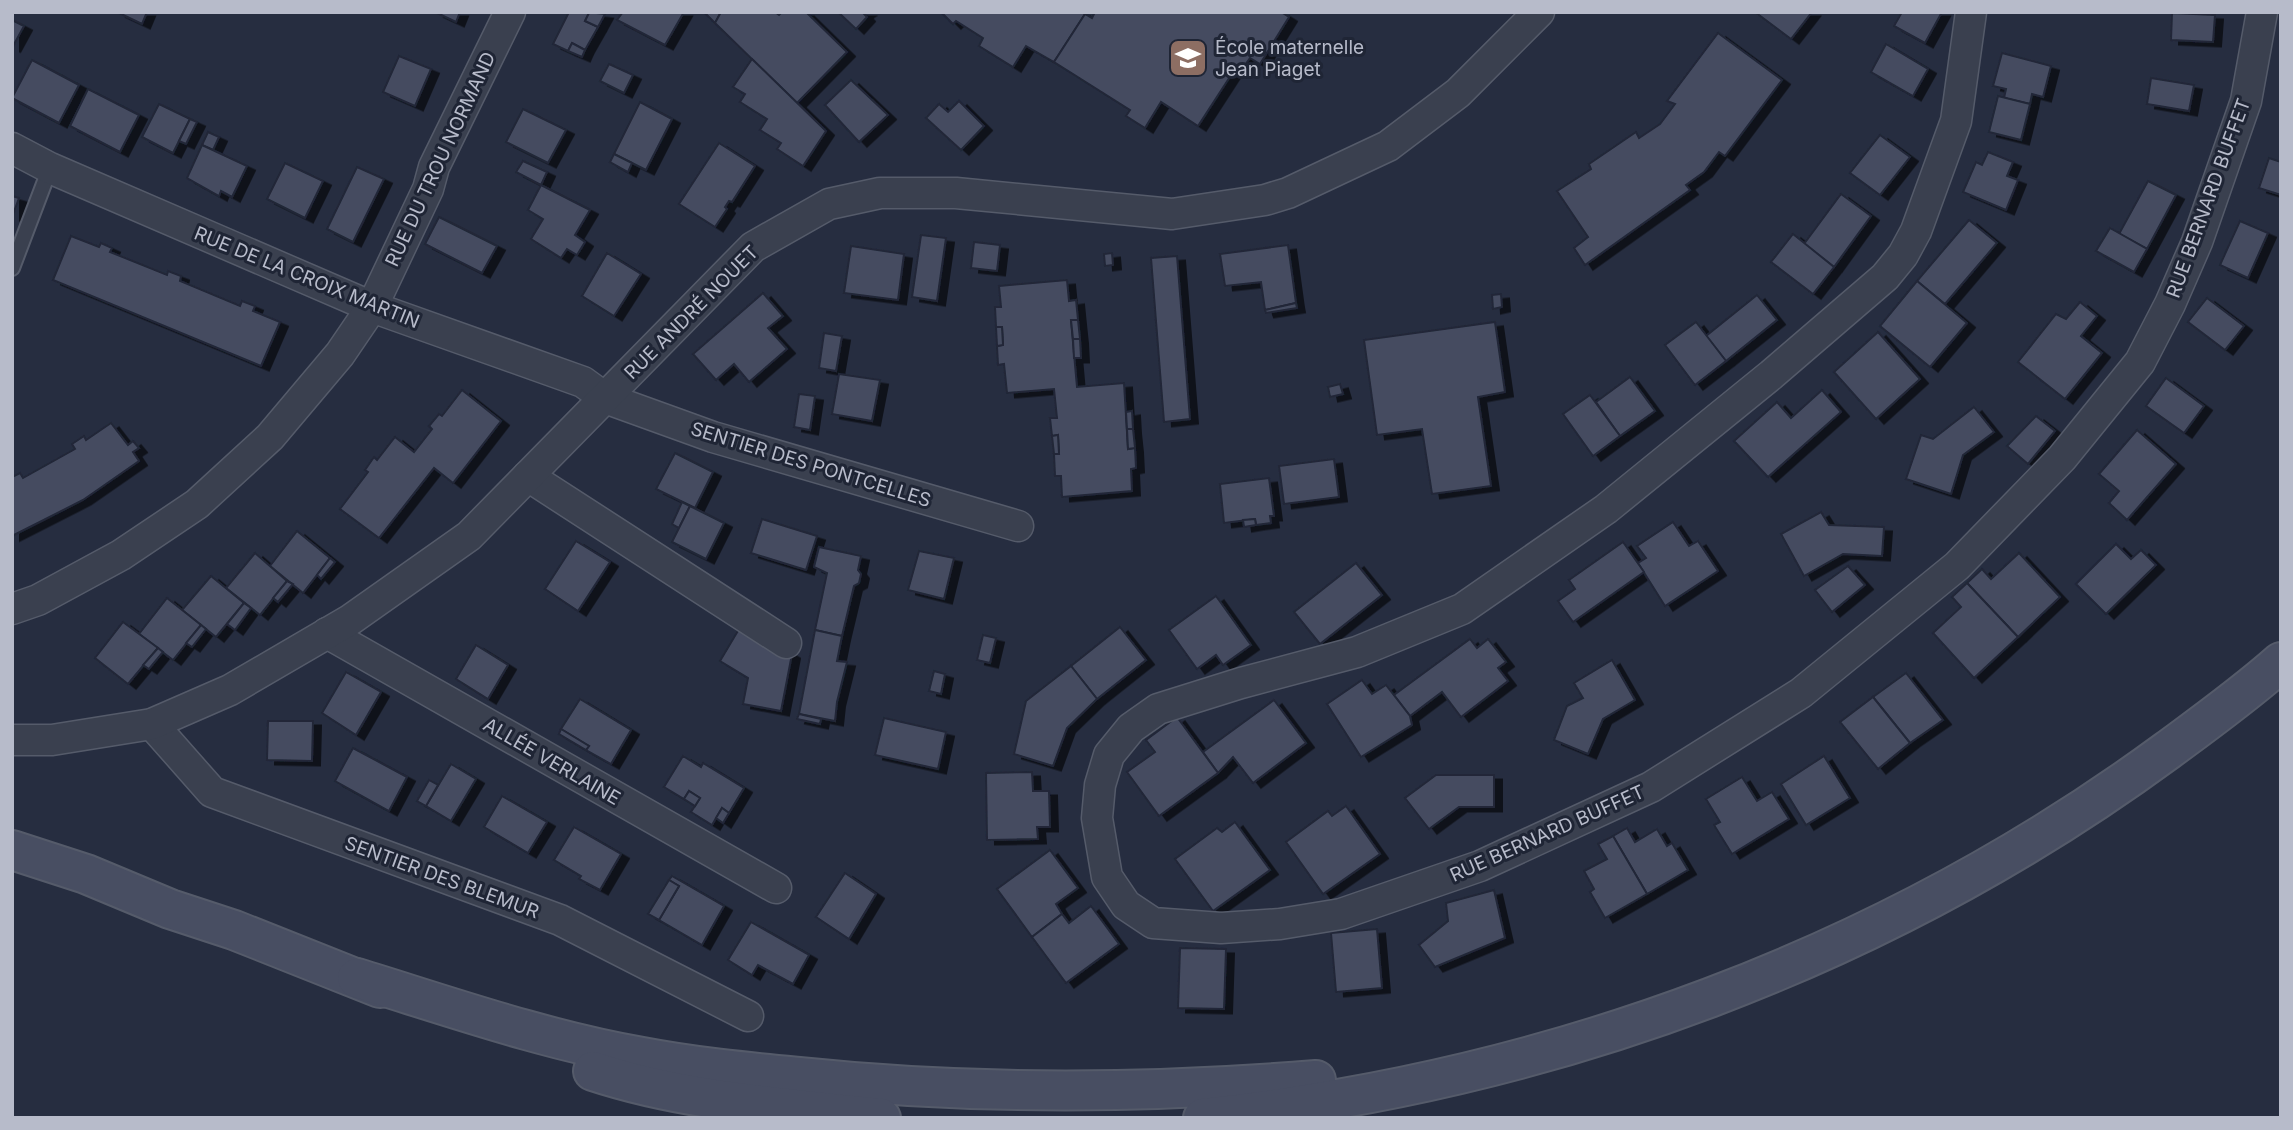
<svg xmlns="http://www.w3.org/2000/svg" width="2293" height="1130" font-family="Inter,sans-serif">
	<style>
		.building { fill: #454c61; stroke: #212737; stroke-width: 2; filter: url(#shadow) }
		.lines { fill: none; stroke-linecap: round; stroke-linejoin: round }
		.lane-casing { stroke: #555b6a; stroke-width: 18 }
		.street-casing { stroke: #555b6a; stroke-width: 33 }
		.secondary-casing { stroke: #555b6a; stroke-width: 42 }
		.lane { stroke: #3a404f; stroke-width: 14 }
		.street { stroke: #3a404f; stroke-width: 30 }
		.secondary { stroke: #484e62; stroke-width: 38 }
		.labels { text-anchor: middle; stroke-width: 6; stroke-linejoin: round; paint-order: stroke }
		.poi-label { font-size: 19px; fill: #b7bbca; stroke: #1f2535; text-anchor: start }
		.street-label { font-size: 19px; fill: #b7bbca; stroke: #1f2535 }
	</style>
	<defs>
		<filter id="shadow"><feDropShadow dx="8" dy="4.5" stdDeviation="0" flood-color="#0009"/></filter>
	</defs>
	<rect width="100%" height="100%" fill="#262d40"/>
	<g class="building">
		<polygon points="117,12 147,12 142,24"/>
		<polygon points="435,12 460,12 456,22"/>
		<polygon points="569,12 589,13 585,21 598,27 585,50 572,43 568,51 553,44"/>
		<polygon points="587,12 605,14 598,27 585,21 589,13"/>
		<polygon points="623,12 684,12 665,45 617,20"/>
		<polygon points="704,12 721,12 715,23"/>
		<polygon points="721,12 775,12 779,15 782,12 806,12 847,52 797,103 715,23"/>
		<polygon points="838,12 867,12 864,14 867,17 856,29"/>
		<polygon points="941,12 1082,12 1085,14 1054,62 1026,46 1013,67 979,46 983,38 956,21 953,24"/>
		<polygon points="1095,12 1281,12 1289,17 1260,64 1250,58 1240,72 1235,69 1198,126 1161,102 1145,128 1126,116 1130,110 1054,62 1085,14 1092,18"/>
		<polygon points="1755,12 1812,12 1791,39"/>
		<polygon points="1902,12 1942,12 1925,43 1894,26"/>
		<polygon points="2172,13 2215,15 2213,42 2171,40"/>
		<polygon points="12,20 24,26 12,48"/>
		<polygon points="1718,33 1782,80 1725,156 1719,152 1704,172 1686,185 1690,190 1585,265 1574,248 1588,237 1557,191 1591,169 1589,164 1636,132 1639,138 1660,124 1675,104 1667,101"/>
		<polygon points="572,43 585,50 582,57 568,51"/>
		<polygon points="1886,44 1928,69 1913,96 1871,72"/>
		<polygon points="2002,53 2051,66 2043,97 2032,94 2030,104 2004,98 2006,89 1993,86"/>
		<polygon points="399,56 431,69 415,106 383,92"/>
		<polygon points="752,59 826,131 803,166 777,149 781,143 760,130 767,119 740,102 745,94 733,87"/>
		<polygon points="32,60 79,85 59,123 12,98"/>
		<polygon points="609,64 633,75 624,93 600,81"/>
		<polygon points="2151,78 2194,85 2189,111 2147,104"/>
		<polygon points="851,80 888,115 859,142 825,105"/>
		<polygon points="88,89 139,115 120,152 70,126"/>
		<polygon points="1998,96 2030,104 2021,140 1989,132"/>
		<polygon points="959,101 984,126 961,150 926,118 939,104 948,112"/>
		<polygon points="640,102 672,119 646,170 614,154"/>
		<polygon points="159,104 190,119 173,153 142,137"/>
		<polygon points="523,109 566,130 548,163 506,142"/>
		<polygon points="190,119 197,122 186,144 179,141"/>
		<polygon points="208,132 219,137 213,150 202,145"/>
		<polygon points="1880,135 1910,157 1880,195 1850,173"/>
		<polygon points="719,143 755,166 732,202 729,201 725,207 727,209 715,227 679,204"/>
		<polygon points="202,145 247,166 232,197 221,191 219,196 187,178"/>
		<polygon points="1988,152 2013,162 2007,176 2018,180 2006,210 1963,192 1976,162 1982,165"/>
		<polygon points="614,154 632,163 628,172 610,162"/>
		<polygon points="2269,158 2281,162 2281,195 2259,188"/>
		<polygon points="523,161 547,172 541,185 516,172"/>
		<polygon points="285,163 323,181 305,218 267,199"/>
		<polygon points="357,167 384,179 353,242 327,229"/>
		<polygon points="2148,181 2176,195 2147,249 2119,234"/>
		<polygon points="541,185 590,210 575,235 585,242 577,255 567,249 561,258 531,239 543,219 528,210"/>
		<polygon points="1841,194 1871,216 1834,267 1804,244"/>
		<polygon points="12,196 19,198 12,217"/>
		<polygon points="439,217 497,246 482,273 425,244"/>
		<polygon points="1969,220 1997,243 1945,304 1917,281"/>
		<polygon points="2240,221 2268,233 2248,278 2220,265"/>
		<polygon points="2110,228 2147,249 2134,272 2096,251"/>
		<polygon points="1793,234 1834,267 1813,294 1771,262"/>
		<polygon points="921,235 946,238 937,301 912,297"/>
		<polygon points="71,236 99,247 101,243 112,248 110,252 167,275 168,271 181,276 180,281 240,306 242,301 255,306 253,311 280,322 261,366 53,280"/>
		<polygon points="974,242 1000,245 997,271 971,268"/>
		<polygon points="1288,245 1296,303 1265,310 1261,282 1225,286 1220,254"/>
		<polygon points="851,246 904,254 898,300 844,293"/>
		<polygon points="607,253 641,274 614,316 582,296"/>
		<polygon points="1112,253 1113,265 1105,266 1104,254"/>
		<polygon points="1177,256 1190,419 1164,422 1151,258"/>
		<polygon points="1067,280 1069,301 1076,300 1078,320 1071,320 1077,387 1124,383 1128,449 1135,448 1136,468 1131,469 1132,491 1062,497 1061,476 1055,476 1054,454 1059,454 1058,435 1052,436 1050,418 1057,418 1054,389 1007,393 1004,364 998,365 997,346 1003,345 1002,327 996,327 995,307 1001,307 999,286"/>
		<polygon points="1917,281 1967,323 1930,367 1880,326"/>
		<polygon points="763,293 783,316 768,328 787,349 749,382 734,364 716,380 693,354"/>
		<polygon points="1501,294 1502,307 1493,309 1492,295"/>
		<polygon points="1757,295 1777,320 1726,361 1706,336"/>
		<polygon points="2207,298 2244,326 2225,350 2188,322"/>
		<polygon points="2080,302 2097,316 2081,336 2102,353 2065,399 2018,362 2056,314 2066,319"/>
		<polygon points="1296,303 1297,308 1266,313 1265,310"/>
		<polygon points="1071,320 1078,320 1080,339 1073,339"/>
		<polygon points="1495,322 1505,392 1478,397 1491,486 1432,494 1422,429 1377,435 1364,340"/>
		<polygon points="1696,322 1726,361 1695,385 1665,345"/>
		<polygon points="996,327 1002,327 1003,345 997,346"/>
		<polygon points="1878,332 1920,379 1876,419 1834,372"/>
		<polygon points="824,333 842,336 836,371 819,368"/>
		<polygon points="1073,339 1080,339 1081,358 1074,358"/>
		<polygon points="839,374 880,380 872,421 832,414"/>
		<polygon points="1630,377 1655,411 1620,436 1596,402"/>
		<polygon points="2166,378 2204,406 2184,433 2146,406"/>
		<polygon points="1340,384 1343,394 1330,397 1328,387"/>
		<polygon points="462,390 501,421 453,483 434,468 379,538 340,509 368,472 365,470 374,457 377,460 395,437 414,452 432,429 429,426 439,414 442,416"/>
		<polygon points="1822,390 1841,412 1768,477 1734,441 1777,402 1791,418"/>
		<polygon points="799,394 815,396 810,430 794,427"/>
		<polygon points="1590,395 1620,436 1593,456 1563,414"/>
		<polygon points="1974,407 1994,432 1963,455 1951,494 1906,479 1921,435 1933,439"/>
		<polygon points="1132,411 1133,429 1127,429 1126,412"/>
		<polygon points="2036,416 2055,431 2028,464 2007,446"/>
		<polygon points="111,423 128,445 133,441 139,448 133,452 139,461 83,500 12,536 12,477 20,473 23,478 75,449 72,444 84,436 86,440"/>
		<polygon points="1127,429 1133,429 1135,448 1128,449"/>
		<polygon points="2137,430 2176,464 2127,520 2109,503 2119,491 2099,474"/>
		<polygon points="1058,435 1059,454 1054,454 1052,436"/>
		<polygon points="675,453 713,472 695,508 656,489"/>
		<polygon points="1334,459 1339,497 1284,504 1279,466"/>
		<polygon points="1269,478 1274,516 1270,516 1271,523 1256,525 1255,519 1224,523 1220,484"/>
		<polygon points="682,502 690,506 679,528 672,524"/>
		<polygon points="690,506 724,523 706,559 672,542"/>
		<polygon points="1821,512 1829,525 1884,527 1882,556 1843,554 1804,576 1781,534"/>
		<polygon points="762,519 817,536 806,570 751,553"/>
		<polygon points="1255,519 1256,525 1244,527 1243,520"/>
		<polygon points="1673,522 1689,546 1698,541 1718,571 1665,606 1638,563 1646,558 1637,546"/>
		<polygon points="297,531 330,558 303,593 270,566"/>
		<polygon points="576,541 610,562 578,611 545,589"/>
		<polygon points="1623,542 1644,572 1573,622 1558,601 1575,589 1569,580"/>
		<polygon points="2116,544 2131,559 2141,550 2156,565 2106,614 2076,584"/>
		<polygon points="819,547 861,556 858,570 861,574 859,583 854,586 842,636 815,630 827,573 814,567"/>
		<polygon points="919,551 954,558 944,599 908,590"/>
		<polygon points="255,553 287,581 260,615 226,588"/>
		<polygon points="2019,553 2060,597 2018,637 1967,583 1982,569 1991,579"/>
		<polygon points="330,558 335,562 321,579 317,575"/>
		<polygon points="1356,563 1382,595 1320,644 1294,612"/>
		<polygon points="1848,566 1865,585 1832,612 1815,590"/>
		<polygon points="211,576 244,603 216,637 182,610"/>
		<polygon points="287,581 293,584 278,602 273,598"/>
		<polygon points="1967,583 2018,637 1974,678 1933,633 1961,607 1952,597"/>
		<polygon points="1216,596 1251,645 1223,665 1216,655 1197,669 1169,630"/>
		<polygon points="167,598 201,625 173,660 139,634"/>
		<polygon points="244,603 251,608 235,630 227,624"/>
		<polygon points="123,622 158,648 128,684 95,658"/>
		<polygon points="742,624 792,654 781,711 743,704 748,678 720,661"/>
		<polygon points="201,625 206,629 192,647 186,643"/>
		<polygon points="1120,627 1146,660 1097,699 1071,666"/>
		<polygon points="815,630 842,636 837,661 847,662 837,702 835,721 799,714"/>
		<polygon points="983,635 996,638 990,663 977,660"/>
		<polygon points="1470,639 1477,648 1488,639 1506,662 1498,668 1508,681 1461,717 1442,692 1410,716 1394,695"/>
		<polygon points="476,645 508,665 488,699 456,679"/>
		<polygon points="158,648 163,652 149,669 143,665"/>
		<polygon points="1612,660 1635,700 1603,719 1588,754 1554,740 1567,706 1583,698 1574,683"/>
		<polygon points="1071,666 1097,699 1067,728 1053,766 1014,754 1026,701"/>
		<polygon points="934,671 945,674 941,694 929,691"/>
		<polygon points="346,672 381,692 356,735 322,713"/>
		<polygon points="1906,673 1943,720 1910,743 1873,697"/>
		<polygon points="1362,680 1372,694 1386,685 1410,716 1412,725 1361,757 1327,704"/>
		<polygon points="1873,697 1910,743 1878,769 1840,722"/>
		<polygon points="580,699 631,730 611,764 586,750 589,746 561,729"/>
		<polygon points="1274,700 1306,743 1253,783 1233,757 1218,773 1203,752"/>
		<polygon points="799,714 821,719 820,724 797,719"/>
		<polygon points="1177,717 1218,773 1159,816 1127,772 1155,752 1146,740"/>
		<polygon points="884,718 946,732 938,769 875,755"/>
		<polygon points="268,721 313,721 312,761 267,760"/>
		<polygon points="561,729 589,746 586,750 559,734"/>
		<polygon points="353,748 407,777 389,811 335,781"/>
		<polygon points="683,756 701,767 703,763 744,788 729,813 722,808 712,825 691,812 700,798 689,791 684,799 664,787"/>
		<polygon points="1824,756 1850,798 1806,825 1781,784"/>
		<polygon points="451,764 476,779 451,821 426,806"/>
		<polygon points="1032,772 1033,791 1049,791 1050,827 1037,827 1038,839 987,840 986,773"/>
		<polygon points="1436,775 1494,775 1494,807 1459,807 1429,829 1405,798"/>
		<polygon points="1742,777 1757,801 1772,792 1789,819 1732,854 1714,825 1720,822 1706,799"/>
		<polygon points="429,780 438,785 426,806 417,801"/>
		<polygon points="689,791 700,798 695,806 684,799"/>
		<polygon points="502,796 547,822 528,853 484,827"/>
		<polygon points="1346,806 1380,854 1323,894 1286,842 1328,811 1332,816"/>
		<polygon points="722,808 729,813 723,823 716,818"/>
		<polygon points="1235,822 1270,870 1213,911 1175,859 1217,828 1222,832"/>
		<polygon points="574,827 621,854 600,890 579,879 581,876 554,860"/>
		<polygon points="1627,828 1635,842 1657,829 1667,846 1672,843 1688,870 1647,894 1613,836"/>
		<polygon points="1613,836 1647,894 1605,918 1590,892 1594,889 1584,871 1607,859 1598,844"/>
		<polygon points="1050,850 1078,888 1056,904 1062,914 1032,937 997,889"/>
		<polygon points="845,873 876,894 849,939 816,917"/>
		<polygon points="672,876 724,906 702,945 659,920 679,886 669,880"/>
		<polygon points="669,880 679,886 659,920 648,914"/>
		<polygon points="1494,890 1505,938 1435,967 1419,945 1448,921 1446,903"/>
		<polygon points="1091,906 1119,944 1066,983 1032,937 1062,914 1069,923"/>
		<polygon points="751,922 809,955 793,984 758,965 752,975 728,960"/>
		<polygon points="1377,929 1382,988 1336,992 1331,933"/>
		<polygon points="1180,948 1226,949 1224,1009 1178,1008"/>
	</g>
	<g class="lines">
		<defs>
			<polyline id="lane" points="12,268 50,168"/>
			<g id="street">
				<polyline points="1971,12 1956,121 1916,231 1903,255 1885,277 1771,375 1606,509 1462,609 1357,652 1241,683 1158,709 1131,728 1109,755 1100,785 1097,818 1107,877 1126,905 1153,923 1221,928 1280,924 1341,914 1480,866 1651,787 1801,693 1957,566 2062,458 2140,362 2170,304 2197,242 2246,101 2262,12"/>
				<polyline points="12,148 50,168 372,307 583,382 605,398 713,437 1018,526"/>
				<polyline points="528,476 786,643"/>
				<polyline points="12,609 38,600 121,555 197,504 270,437 340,354 372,307 428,189 434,167 510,12"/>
				<polyline points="327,633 776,888"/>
				<polyline points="152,724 212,792 560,920 748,1016"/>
				<polyline points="12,740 52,740 152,724 230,690 350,620 469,536 753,247 829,204 880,193 956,193 1172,214 1265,200 1288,193 1388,146 1458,93 1539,12"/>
			</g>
			<g id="secondary">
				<polyline points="12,850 86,874 170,909 234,930 380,988"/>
				<path d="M357 978C451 1007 545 1040 642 1057 694 1067 747 1072 799 1077 971 1095 1143 1094 1316 1080"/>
				<path d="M593 1071C687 1102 784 1107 881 1118"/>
				<path d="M1203 1118C1551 1080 1885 958 2168 750 2206 722 2245 694 2281 662"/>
			</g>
		</defs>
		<use href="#lane" class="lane-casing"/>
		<use href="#street" class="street-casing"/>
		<use href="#secondary" class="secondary-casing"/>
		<use href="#lane" class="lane"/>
		<use href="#street" class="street"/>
		<use href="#secondary" class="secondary"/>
	</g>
	<defs>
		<symbol id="school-square" viewBox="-11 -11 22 22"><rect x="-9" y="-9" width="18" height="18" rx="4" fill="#8d6e63" stroke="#1f2535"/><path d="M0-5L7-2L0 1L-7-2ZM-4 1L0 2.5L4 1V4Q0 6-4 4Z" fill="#fff"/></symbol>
	</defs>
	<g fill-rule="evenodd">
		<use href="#school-square" x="1166" y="36" width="44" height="44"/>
	</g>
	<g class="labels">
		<g class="poi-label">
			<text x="1215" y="54">École maternelle<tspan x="1215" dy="22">Jean Piaget</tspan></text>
		</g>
		<g class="street-label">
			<text transform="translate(440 159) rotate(-65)" y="7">RUE DU TROU NORMAND</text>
			<text transform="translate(2208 198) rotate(-70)" y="7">RUE BERNARD BUFFET</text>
			<text transform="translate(307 277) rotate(22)" y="7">RUE DE LA CROIX MARTIN</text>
			<text transform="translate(691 312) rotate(-45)" y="7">RUE ANDRÉ NOUET</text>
			<text transform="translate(811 464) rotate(17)" y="7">SENTIER DES PONTCELLES</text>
			<text transform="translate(552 761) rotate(30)" y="7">ALLÉE VERLAINE</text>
			<text transform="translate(1547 833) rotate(-24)" y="7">RUE BERNARD BUFFET</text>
			<text transform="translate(442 877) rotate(20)" y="7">SENTIER DES BLEMUR</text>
		</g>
	</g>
	<rect width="2293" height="1130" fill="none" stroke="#b7bbca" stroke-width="28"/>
</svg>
